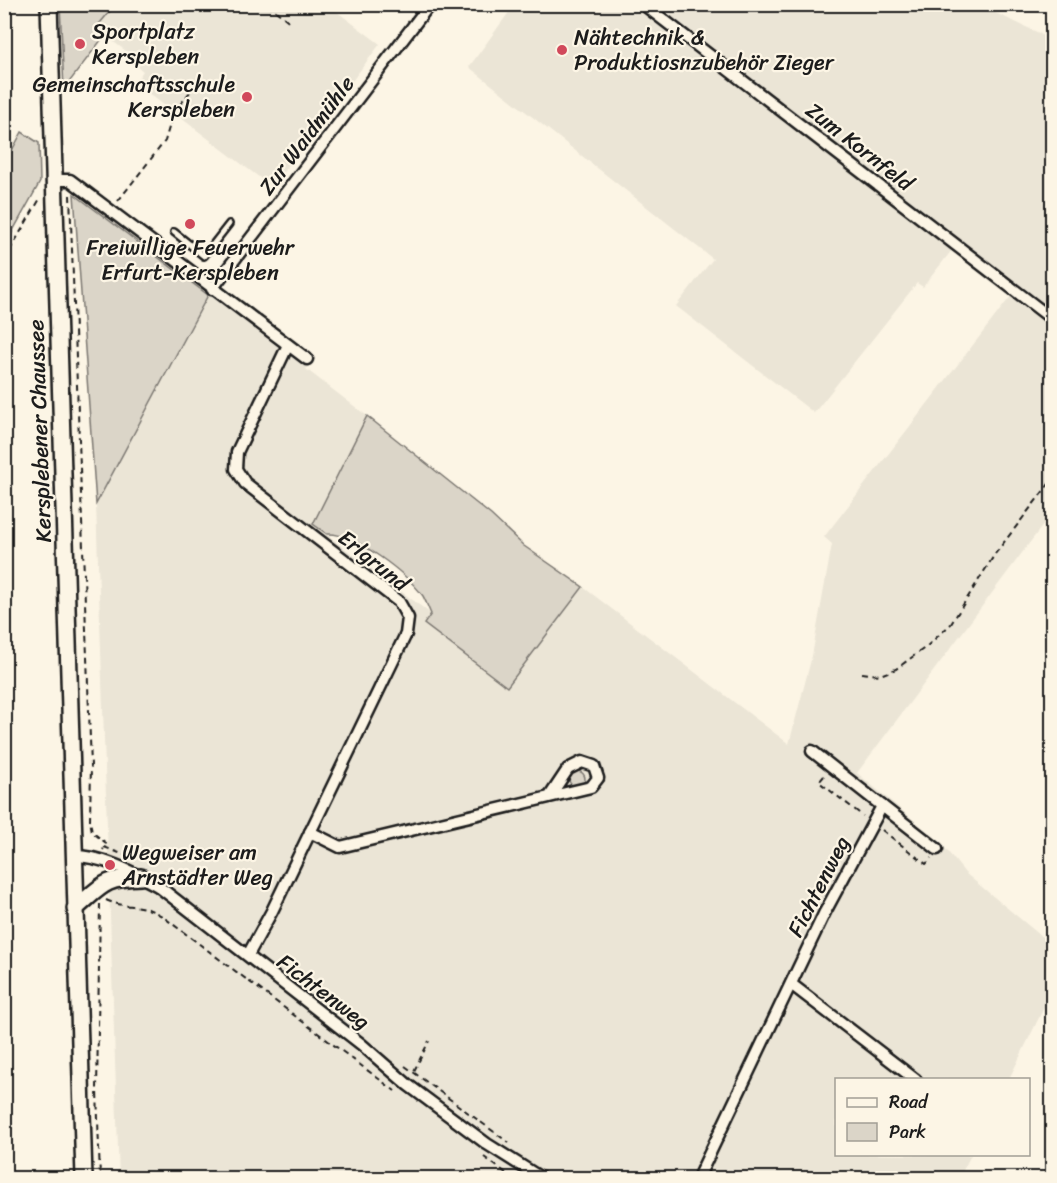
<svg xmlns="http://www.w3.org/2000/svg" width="1057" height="1183" font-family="Sriracha,sans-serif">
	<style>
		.built { fill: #ebe5d6 }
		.green { fill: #dbd5c8; stroke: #7c7872; stroke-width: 1.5 }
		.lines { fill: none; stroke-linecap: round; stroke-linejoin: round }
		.lane-casing { stroke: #1c1c1c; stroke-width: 10 }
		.street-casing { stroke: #1c1c1c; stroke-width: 15 }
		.secondary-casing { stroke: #1c1c1c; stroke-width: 20 }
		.path { stroke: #1c1c1c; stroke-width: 2; stroke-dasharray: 6 4.5; stroke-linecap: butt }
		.lane { stroke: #fcf5e5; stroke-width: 5 }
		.street { stroke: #fcf5e5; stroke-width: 10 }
		.secondary { stroke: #fcf5e5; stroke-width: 15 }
		.poi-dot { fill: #d1495b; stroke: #fcf5e5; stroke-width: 2 }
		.labels { text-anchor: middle; stroke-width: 4.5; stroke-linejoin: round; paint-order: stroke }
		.poi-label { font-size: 22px; fill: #1c1c1c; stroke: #fcf5e5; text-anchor: start }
		.street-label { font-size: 22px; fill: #1c1c1c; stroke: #fcf5e5 }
	</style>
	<rect width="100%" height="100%" fill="#fcf5e5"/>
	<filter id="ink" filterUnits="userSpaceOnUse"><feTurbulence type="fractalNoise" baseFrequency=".0167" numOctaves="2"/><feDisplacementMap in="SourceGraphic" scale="12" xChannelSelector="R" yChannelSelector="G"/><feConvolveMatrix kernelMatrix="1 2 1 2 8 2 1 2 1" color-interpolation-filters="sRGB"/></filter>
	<g filter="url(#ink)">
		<g class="built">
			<polygon points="515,4 657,5 670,15 678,4 978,5 1039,33 1052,43 1052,513 857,773 940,842 965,873 1052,945 1052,991 1009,1079 836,1080 836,1154 971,1155 959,1178 119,1178 96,504 208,295 217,287 314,357 306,369 367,416 313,524 431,614 424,624 507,687 583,587 789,744 812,656 832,544 824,537 1011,296 952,250 923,287 917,283 814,413 676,306 713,259 469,67"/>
			<polygon points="114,5 328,5 380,44 272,187 135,83 143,71 138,67 141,62 96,29"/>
		</g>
		<g class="green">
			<polygon points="60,5 115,5 96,28 105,35 64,89"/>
			<polygon points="22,132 39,143 40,182 5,245 5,163"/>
			<polygon points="74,194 208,295 96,504"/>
			<path d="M367 416 491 515 524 546 583 587 507 687 424 624 431 614C428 608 426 601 423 596 407 574 354 532 327 534L313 524Z"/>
			<circle cx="577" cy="779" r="8"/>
		</g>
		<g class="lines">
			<defs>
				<g id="lane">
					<polyline points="174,232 204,256 229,224"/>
					<polyline points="173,258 186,242"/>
				</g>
				<g id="street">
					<polyline points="643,4 1052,319"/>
					<polyline points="54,180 70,180 307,359"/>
					<polyline points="212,289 430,4"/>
					<polyline points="812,751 937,849"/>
					<polyline points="310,832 340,847 591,787 598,778 594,766 582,762 568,769 550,796"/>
					<path d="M73 856C104 856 132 872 158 886L361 1044 408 1085 487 1144 541 1178"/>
					<polyline points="248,955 272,911 406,634 408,618 399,602 245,483 236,469 237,452 288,345"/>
					<polyline points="791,984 916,1080"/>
					<polyline points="698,1178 825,912 882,806"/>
				</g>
				<g id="secondary">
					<polyline points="49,4 84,1178"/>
					<path d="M75 909C102 886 103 878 141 877"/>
				</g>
			</defs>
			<use href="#lane" class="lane-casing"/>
			<use href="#street" class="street-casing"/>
			<use href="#secondary" class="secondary-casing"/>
			<g class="path">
				<polyline points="267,4 291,23"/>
				<polyline points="70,195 91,766 90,820 92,832 106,843 103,850"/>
				<polyline points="118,201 165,141 173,114 200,79"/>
				<polyline points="4,260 41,197"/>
				<polyline points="862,673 880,675 896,669 926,647 951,624 995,554 1052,480"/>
				<polyline points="824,776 819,782 863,816"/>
				<polyline points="882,830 926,864 931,858"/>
				<polyline points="104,847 127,856"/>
				<path d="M106 900C128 910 138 901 162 916L395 1091"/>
				<polyline points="100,904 97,1090 100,1178"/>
				<polyline points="405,1066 509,1143"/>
				<polyline points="414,1071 429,1041"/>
				<polyline points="484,1157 513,1178"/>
			</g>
			<use href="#lane" class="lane"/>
			<use href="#street" class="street"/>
			<use href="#secondary" class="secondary"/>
		</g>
	</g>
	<g class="poi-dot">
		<circle cx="80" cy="44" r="6"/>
		<circle cx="562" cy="50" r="6"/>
		<circle cx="247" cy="97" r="6"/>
		<circle cx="190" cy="224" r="6"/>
		<circle cx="110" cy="865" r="6"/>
	</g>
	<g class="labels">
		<g class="poi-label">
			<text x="92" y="39">Sportplatz<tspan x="92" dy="25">Kerspleben</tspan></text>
			<text x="574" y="45">Nähtechnik &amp;<tspan x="574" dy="25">Produktiosnzubehör Zieger</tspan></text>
			<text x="235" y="92" text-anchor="end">Gemeinschaftsschule<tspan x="235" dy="25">Kerspleben</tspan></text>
			<text x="190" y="255" text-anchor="middle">Freiwillige Feuerwehr<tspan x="190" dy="25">Erfurt-Kerspleben</tspan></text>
			<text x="122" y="860">Wegweiser am<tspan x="122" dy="25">Arnstädter Weg</tspan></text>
		</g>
		<g class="street-label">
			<text transform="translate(306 135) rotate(-53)" y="8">Zur Waidmühle</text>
			<text transform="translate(860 146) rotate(38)" y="8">Zum Kornfeld</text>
			<text transform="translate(39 431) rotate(-92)" y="8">Kersplebener Chaussee</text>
			<text transform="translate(374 560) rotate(39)" y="8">Erlgrund</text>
			<text transform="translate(818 886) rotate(-63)" y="8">Fichtenweg</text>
			<text transform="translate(324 991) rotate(37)" y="8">Fichtenweg</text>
		</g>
	</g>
	<rect width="1057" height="1183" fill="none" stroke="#fcf5e5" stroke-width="24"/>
	<rect x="12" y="12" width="1033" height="1159" fill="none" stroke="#1c1c1c" stroke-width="2" filter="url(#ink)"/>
	<rect x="835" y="1078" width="195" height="78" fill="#fcf5e5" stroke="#a29e95" stroke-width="1.5"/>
	<rect x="847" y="1098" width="30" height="9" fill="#fcf5e5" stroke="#a29e95" stroke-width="1.5"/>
	<text x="889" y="1108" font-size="18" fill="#1c1c1c">Road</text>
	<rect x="847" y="1123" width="30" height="18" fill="#dbd5c8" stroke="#a29e95" stroke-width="1.5"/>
	<text x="889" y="1138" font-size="18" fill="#1c1c1c">Park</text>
</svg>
